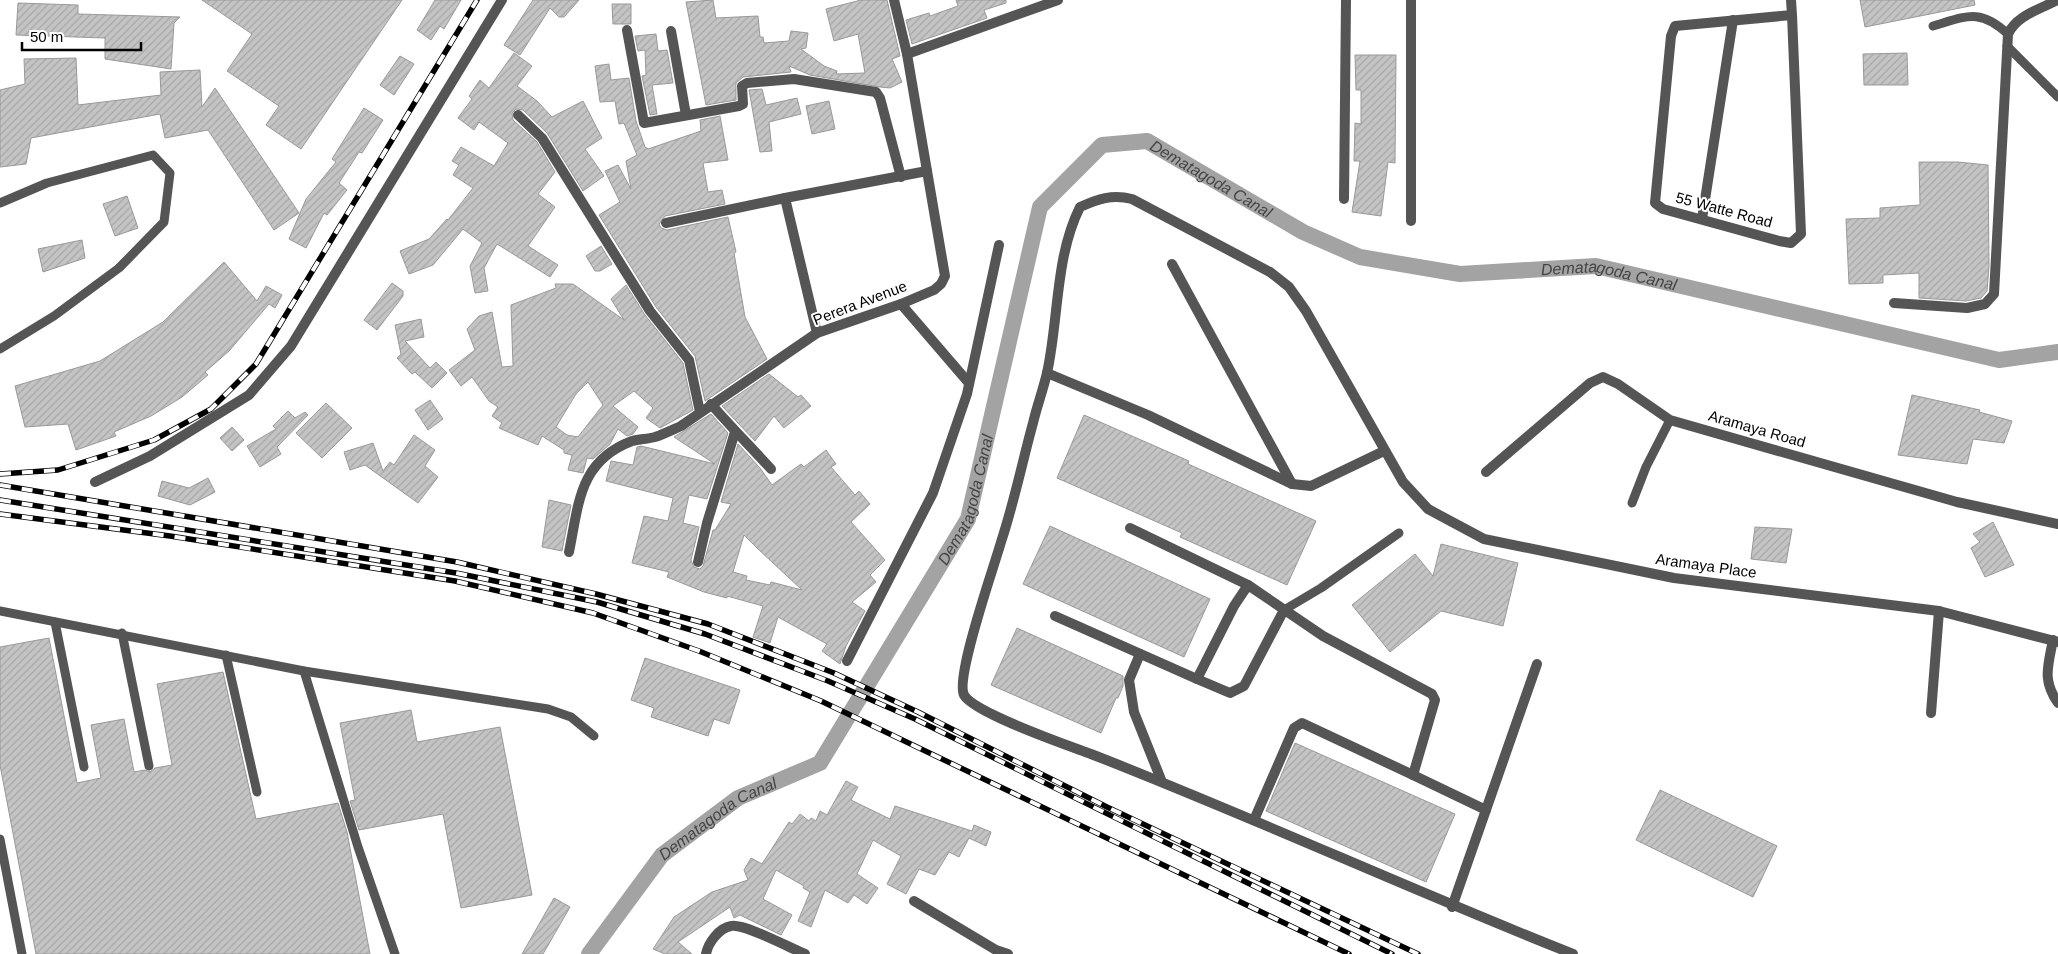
<svg xmlns="http://www.w3.org/2000/svg" width="2058" height="954" font-family="Arial,sans-serif">
	<style>
		.lines { fill: none; stroke-linecap: round; stroke-linejoin: round }
		.canal { stroke: #a3a3a3; stroke-width: 16 }
		.building { fill: url(#building-hatch); stroke: #999; fill-rule: evenodd }
		.lane { stroke: #555; stroke-width: 9 }
		.street { stroke: #555; stroke-width: 10 }
		.rail-casing { stroke: #000; stroke-width: 5.5 }
		.rail { stroke: #fff; stroke-width: 4; stroke-dasharray: 11; stroke-linecap: butt }
		.labels { text-anchor: middle; stroke-width: 4; stroke-linejoin: round; paint-order: stroke }
		.street-label { font-size: 15px; fill: #000; stroke: #fff }
		.water-label { font-size: 16px; font-style: italic; fill: #444; stroke: #fff }
	</style>
	<defs>
		<pattern id="building-hatch" width="6" height="6" patternUnits="userSpaceOnUse" patternTransform="scale(1.25)"><rect width="6" height="6" fill="#c4c4c4"/><path d="M-1 1l2-2M0 6l6-6M5 7l2-2" fill="none" stroke="#a7a7a7"/></pattern>
	</defs>
	<rect width="100%" height="100%" fill="#fff"/>
	<g class="lines">
		<path class="canal" id="s1" d="M589 954 662 855 738 798 820 763 968 519 1040 207 1102 145 1147 141 1303 232 1360 257 1460 274 1596 266 1999 360 2058 352"/>
	</g>
	<g class="building">
		<polygon points="202,0 402,0 301,149 266,125 279,106 227,71 252,34"/>
		<polygon points="435,0 461,0 444,29 440,26 431,40 417,30"/>
		<polygon points="533,0 579,0 564,17 559,17 550,8 520,55 504,45"/>
		<polygon points="713,0 716,18 758,16 760,37 763,37 764,43 789,41 791,31 808,33 806,48 801,49 824,66 837,71 836,74 865,73 858,34 834,41 826,9 861,0 887,0 900,56 892,59 902,82 890,88 880,87 810,75 789,66 791,72 743,77 736,83 736,100 706,105 686,2"/>
		<polygon points="956,0 1006,0 1006,3 984,10 987,18 912,44 906,20 929,13 930,16 958,6"/>
		<polygon points="1860,0 1974,0 1975,5 1865,27"/>
		<polygon points="18,3 78,5 78,14 180,17 174,23 171,69 105,59 105,38 16,35"/>
		<polygon points="612,4 631,4 631,24 613,24"/>
		<polygon points="656,34 658,51 667,50 673,83 652,85 657,114 650,115 642,76 646,75 645,50 638,51 635,36"/>
		<polygon points="514,53 532,66 517,86 537,101 552,117 583,101 602,138 585,149 604,176 583,191 547,133 523,110 516,109 512,113 513,120 537,142 555,172 538,194 555,207 528,246 558,265 550,277 497,244 484,268 488,291 475,293 470,266 482,243 463,229 433,265 409,274 400,251 429,239 447,219 448,220 473,188 453,175 459,165 452,161 461,147 494,166 508,143 479,122 474,130 458,118 472,99 469,96 480,80 489,88"/>
		<polygon points="1907,53 1908,85 1864,85 1863,54"/>
		<polygon points="1355,55 1396,55 1395,163 1388,162 1381,216 1352,212 1360,161 1354,161 1355,123 1361,124 1361,90 1356,90"/>
		<polygon points="400,56 414,64 394,95 380,85"/>
		<polygon points="76,58 78,105 161,95 160,72 200,70 202,107 215,88 299,213 274,230 208,130 165,138 160,114 31,138 26,164 0,167 0,90 25,84 24,59"/>
		<polygon points="609,64 611,80 629,78 636,121 645,147 648,149 701,131 700,120 720,116 728,160 703,163 708,192 722,190 725,204 665,216 659,224 661,228 667,230 728,217 736,252 734,253 745,317 767,359 705,401 695,356 656,307 599,215 620,202 605,171 618,165 631,189 626,161 637,155 624,123 619,124 615,101 600,102 595,66"/>
		<polygon points="762,89 766,105 797,98 801,114 769,122 772,151 760,152 749,90"/>
		<polygon points="829,101 835,129 812,134 806,106"/>
		<polygon points="364,108 383,120 362,153 359,152 339,183 347,190 327,215 324,213 306,248 289,239 306,199 336,162 332,159"/>
		<polygon points="1919,162 1958,162 1988,165 1989,266 1987,291 1981,298 1966,301 1919,298 1919,273 1883,275 1883,283 1849,284 1846,219 1880,218 1880,208 1920,205"/>
		<polygon points="127,196 138,228 115,236 103,204"/>
		<polygon points="82,240 85,258 43,272 38,249"/>
		<polygon points="601,246 612,264 600,271 595,271 586,256"/>
		<polygon points="224,262 257,301 266,286 282,295 275,308 269,304 229,351 205,372 208,375 182,397 151,416 114,432 116,436 76,450 68,424 25,427 15,386 100,361 163,322"/>
		<polygon points="392,283 403,291 403,296 377,330 364,320"/>
		<path d="M555 284H573L624 320 611 299 626 285 645 315 683 363 693 410 660 428 646 418 653 408 634 391 613 406 638 427 633 434 627 436 618 429 610 444 593 459 587 458 583 473 568 470 572 455 564 453V450L542 436 538 445 499 428 502 423 492 416 498 407 489 401 472 377 461 386 449 370 475 350 467 329 479 316 492 312 502 367 513 366 511 305 556 288ZM588 382 603 405 578 437 567 435 556 427 576 394Z"/>
		<polygon points="421,319 424,337 405,341 430,368 436,362 447,373 432,388 415,372 412,374 397,358 401,354 395,325"/>
		<polygon points="769,374 798,397 801,395 811,406 784,428 774,416 755,441 722,406"/>
		<polygon points="1912,395 1980,410 1979,412 2012,421 2004,443 1973,439 1967,464 1898,455"/>
		<polygon points="430,400 443,419 428,430 415,410"/>
		<polygon points="326,403 352,428 322,458 296,433"/>
		<polygon points="288,411 295,418 305,412 308,415 277,447 281,454 260,467 247,446 276,429 273,426"/>
		<path d="M711 414 728 433 707 499 689 495 683 523 699 527 691 560 694 567 700 569 703 566 713 530H715L731 504 721 502 738 444 760 468 772 485 801 464 804 467 826 450 836 464 831 467 855 495 859 491 870 504 851 522 885 560 870 575 876 582 852 602 865 611 846 646 840 664 822 651 827 644 778 617 770 643 753 637 763 606 727 596V598L704 592 667 577 669 572 632 563 644 516 668 521 673 498 606 481 611 461 633 465 637 447 641 446 715 464 674 437ZM744 535 758 549 802 590 771 582 770 585 746 580 747 576 733 572Z"/>
		<polygon points="1084,415 1189,461 1188,464 1316,521 1287,585 1180,537 1182,533 1057,478"/>
		<polygon points="232,427 244,440 232,451 220,438"/>
		<polygon points="414,435 435,450 425,466 438,477 418,503 365,465 350,470 344,452 373,443 383,471 390,462 394,465"/>
		<polygon points="208,478 215,492 190,505 158,496 162,481 189,488"/>
		<polygon points="549,500 571,505 562,551 542,547"/>
		<polygon points="1993,522 2014,565 1985,577 1971,548 1980,542 1973,534"/>
		<polygon points="1050,526 1210,599 1184,657 1023,584"/>
		<polygon points="1755,527 1792,529 1786,563 1751,559"/>
		<polygon points="1441,544 1518,563 1503,626 1441,611 1390,652 1352,605 1415,554 1433,576"/>
		<polygon points="1017,628 1123,676 1123,686 1118,698 1116,698 1101,733 991,685"/>
		<polygon points="49,638 77,783 101,778 91,725 124,719 134,772 145,770 150,772 155,768 172,765 157,684 223,672 256,819 338,803 347,832 370,954 36,954 0,765 0,647"/>
		<polygon points="645,658 740,690 729,724 714,719 708,736 651,717 654,708 631,700"/>
		<polygon points="411,710 417,742 500,727 532,895 461,908 443,814 359,830 350,801 355,800 340,723"/>
		<polygon points="1295,743 1455,814 1426,882 1266,811"/>
		<polygon points="846,781 858,787 851,800 890,819 895,806 972,831 974,825 991,832 986,846 969,838 959,857 949,852 935,875 919,869 906,894 887,884 901,856 873,840 857,874 878,888 867,904 854,895 848,903 825,890 811,927 798,921 810,892 803,888 804,886 776,870 763,899 792,915 781,935 740,915 734,918 730,907 678,942 692,954 665,954 653,949 674,917 712,892 748,880 744,870 751,858 762,864 789,822 792,824 800,814 809,821 811,818 816,821 820,811 827,815"/>
		<polygon points="1660,790 1777,846 1753,897 1636,840"/>
		<polygon points="554,898 570,907 543,954 522,954"/>
	</g>
	<g class="lines">
		<g class="lane">
			<path d="M1933 26C1967 16 1980 8 2008 34"/>
			<polyline points="2007,46 2058,97"/>
			<polyline points="0,203 47,183 153,155 170,173 164,222 119,268 54,316 0,349"/>
			<polyline points="1632,503 1646,467 1670,420"/>
			<polyline points="1284,610 1321,588 1399,533"/>
			<polyline points="0,611 304,671 548,709 571,717 594,736"/>
			<polyline points="55,622 84,767"/>
			<polyline points="122,633 149,766"/>
			<polyline points="226,655 257,792"/>
			<polyline points="304,671 358,847 395,954"/>
			<polyline points="0,839 22,954"/>
		</g>
		<g class="street">
			<polyline points="1411,0 1411,221"/>
			<polyline points="1791,0 1792,15 1801,234 1791,243 1779,241 1663,209 1655,203 1671,36 1675,26 1792,15"/>
			<polyline points="627,30 644,123 739,106 743,104 742,86 747,83 794,79 876,92 880,98 901,177"/>
			<polyline points="671,31 686,115"/>
			<polyline points="907,54 1058,0"/>
			<polyline points="518,115 542,138 650,311 689,360 700,412"/>
			<polyline points="785,198 817,333"/>
			<polyline points="1344,199 1346,0"/>
			<polyline points="1702,219 1733,20"/>
			<polyline points="666,223 785,198 927,171"/>
			<polyline points="1172,264 1292,484"/>
			<path d="M1894 303 1967 308 1985 304 1994 294 2008 34C2017 15 2039 10 2057 0"/>
			<polyline points="901,304 968,382"/>
			<polyline points="1047,373 1148,415 1292,484 1311,486 1384,451"/>
			<path d="M711 404C731 427 751 447 771 469"/>
			<polyline points="1486,472 1590,383 1603,377 1618,384 1670,420 1957,502 2058,524"/>
			<polyline points="95,482 150,456 249,395 291,346 502,0"/>
			<polyline points="1130,528 1248,585"/>
			<path d="M569 552C579 503 579 461 632 441 640 439 648 439 655 437 664 434 672 430 681 426L817 333 901 304 934 290 941 284 945 276 907 54 894 0"/>
			<polyline points="698,562 707,523 735,432"/>
			<polyline points="1055,616 1197,679 1234,606 1248,585 1323,636 1432,694 1435,700 1413,775 1486,810"/>
			<path d="M2053 640C2048 666 2042 680 2058 703"/>
			<polyline points="1140,654 1129,680 1134,712 1162,782"/>
			<polyline points="847,661 933,493 967,394 999,245"/>
			<polyline points="1197,679 1230,693 1244,686 1284,610"/>
			<polyline points="1931,713 1939,611"/>
			<polyline points="1254,820 1294,728 1302,723 1413,775"/>
			<polyline points="914,901 996,950 1008,954"/>
			<polyline points="1452,907 1537,664"/>
			<path d="M706 954C708 943 719 928 731 926 744 923 790 948 805 954"/>
			<path d="M1573 954C1411 890 1253 817 1091 754 1067 745 974 713 964 695 955 677 994 567 1001 542 1014 503 1022 463 1033 423 1037 406 1043 390 1047 373 1059 318 1055 257 1080 207 1098 199 1112 194 1132 199L1270 272 1289 287 1306 311 1403 482 1428 509 1484 539 1674 578 1939 611 2058 642"/>
		</g>
		<defs>
			<g id="rail">
				<polyline points="0,474 58,470 154,440 211,409 256,364 477,0"/>
				<polyline points="0,485 457,562 596,594 708,624 834,673 918,712 1107,807 1418,954"/>
				<polyline points="0,500 456,573 597,602 705,634 828,681 915,719 1392,954"/>
				<polyline points="0,514 170,536 455,581 593,613 699,651 821,701 1349,954"/>
			</g>
		</defs>
		<use href="#rail" class="rail-casing"/>
		<use href="#rail" class="rail"/>
	</g>
	<g class="labels">
		<g class="street-label">
			<text transform="translate(1724 210) rotate(15)" y="5">55 Watte Road</text>
			<text transform="translate(860 303) rotate(-21)" y="5">Perera Avenue</text>
			<text transform="translate(1757 429) rotate(16)" y="5">Aramaya Road</text>
			<text transform="translate(1706 566) rotate(8)" y="5">Aramaya Place</text>
		</g>
		<g class="water-label">
			<text dy="6" stroke="none"><textPath href="#s1" startOffset="1120">Dematagoda Canal</textPath></text>
			<text dy="6" stroke="none"><textPath href="#s1" startOffset="1540">Dematagoda Canal</textPath></text>
			<text dy="6" stroke="none"><textPath href="#s1" startOffset="610">Dematagoda Canal</textPath></text>
			<text dy="6" stroke="none"><textPath href="#s1" startOffset="190">Dematagoda Canal</textPath></text>
		</g>
	</g>
	<path d="M22 42v8h119v-8" fill="none" stroke="#000000" stroke-width="2.5"/>
	<text x="30" y="42" font-size="15" fill="#000000" stroke="#ffffff" stroke-width="4" paint-order="stroke">50 m</text>
</svg>
